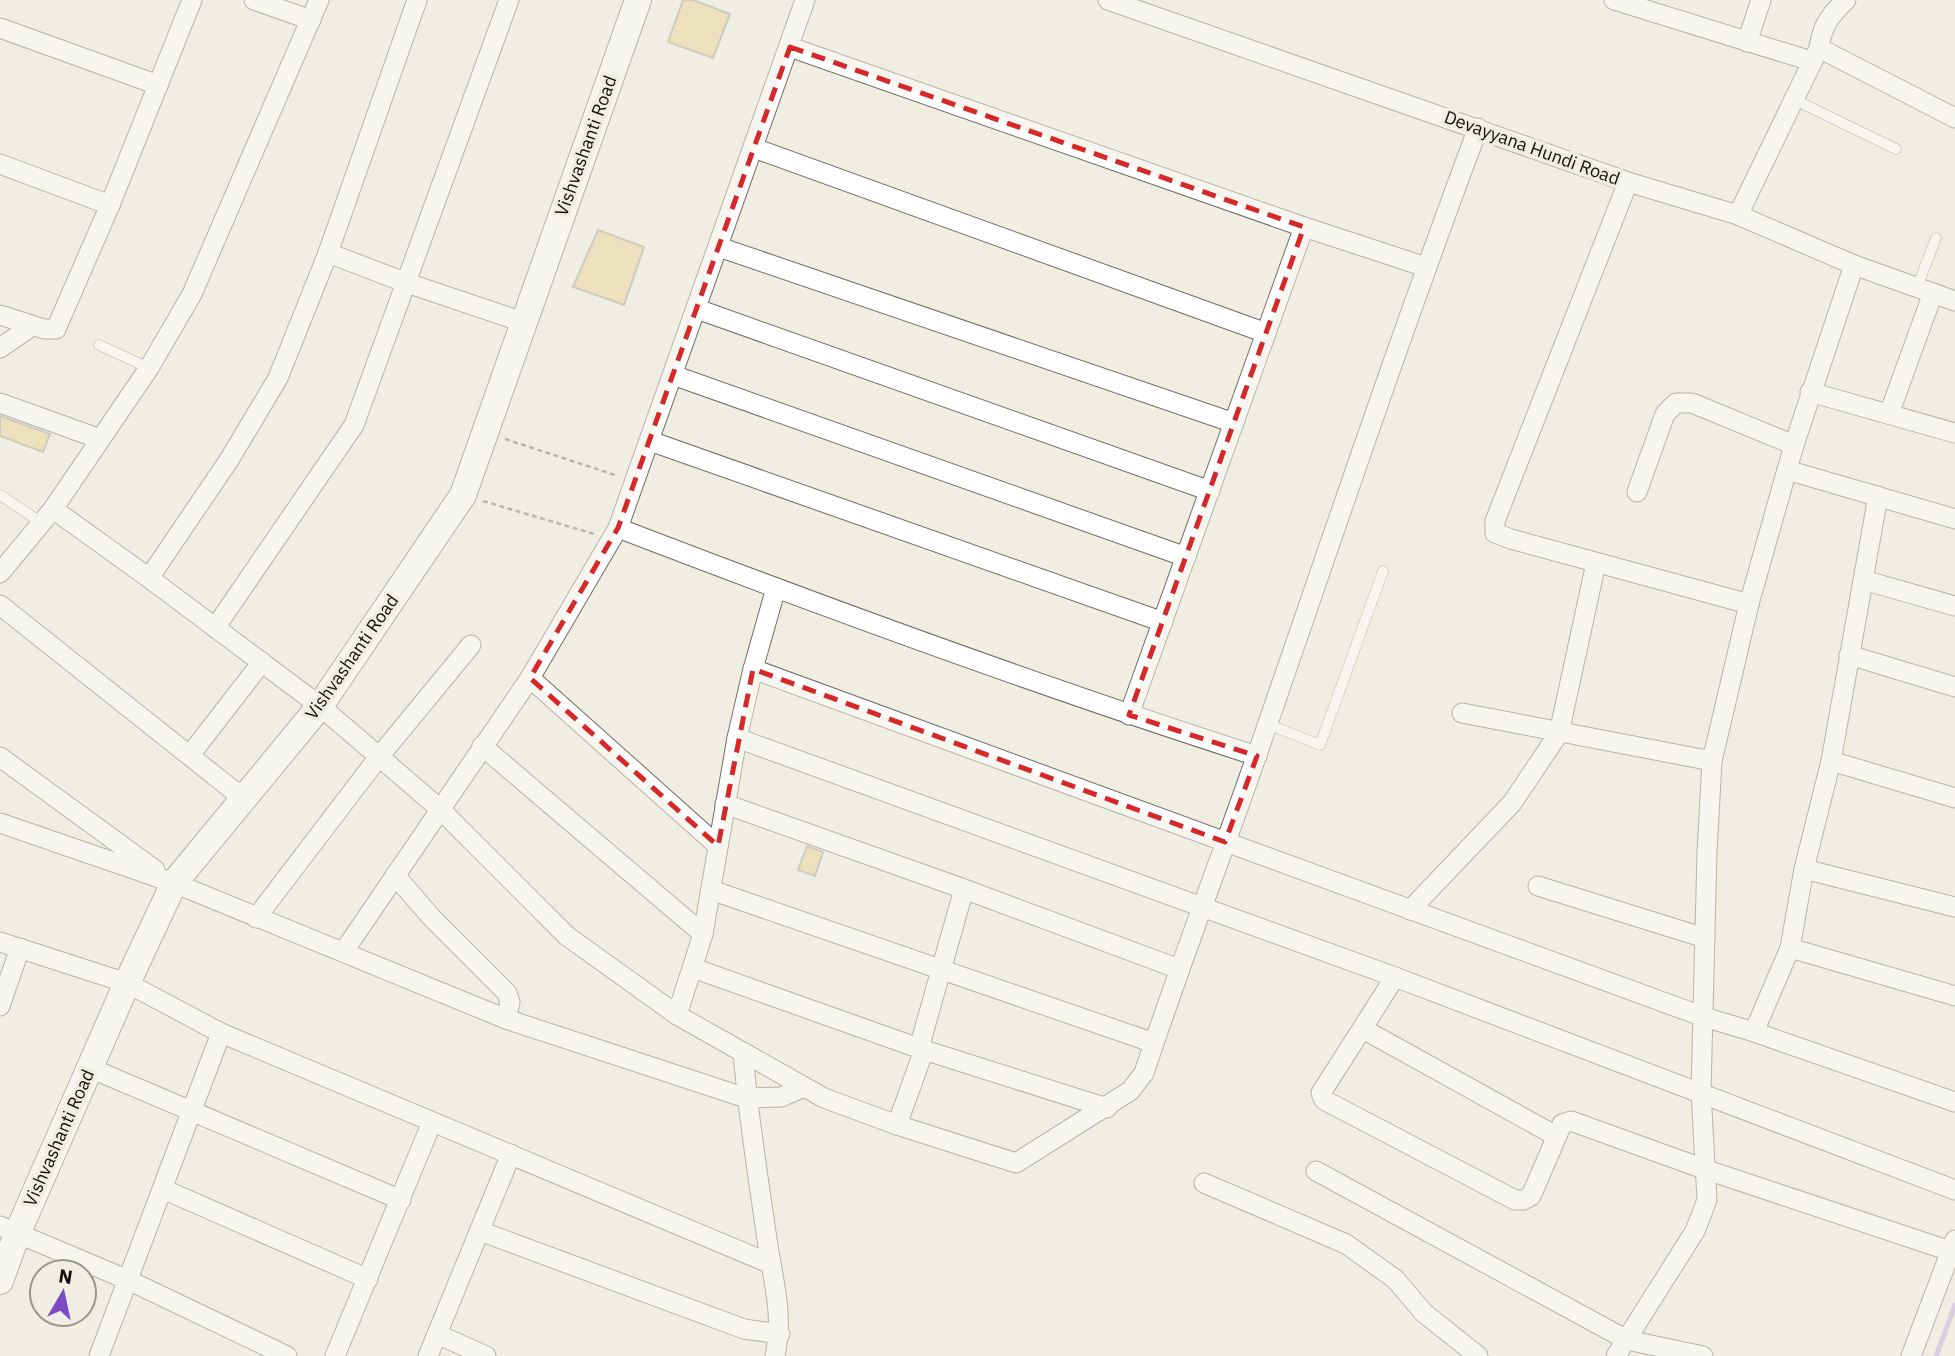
<svg xmlns="http://www.w3.org/2000/svg" width="1955" height="1356" font-family="'IBM Plex Sans',sans-serif">
	<style>
		.lines { fill: none; stroke-linecap: round; stroke-linejoin: round }
		.stream { stroke: #bba7e4; stroke-width: 5 }
		.building { fill: #e8d08f; stroke: #a4a197; stroke-width: 2 }
		.lane-casing { stroke: #706d64; stroke-width: 11 }
		.street-casing { stroke: #706d64; stroke-width: 21 }
		.secondary-casing { stroke: #706d64; stroke-width: 28 }
		.path { stroke: #77756e; stroke-width: 2.5; stroke-dasharray: 5 3.5; stroke-linecap: butt }
		.lane { stroke: #fff; stroke-width: 10 }
		.street { stroke: #fff; stroke-width: 19 }
		.secondary { stroke: #fff; stroke-width: 26 }
		.marked { fill: none; stroke: #d62828; stroke-width: 5; stroke-dasharray: 14 9; stroke-linejoin: round }
		.labels { text-anchor: middle; stroke-width: 7; stroke-linejoin: round; paint-order: stroke }
		.street-label { font-size: 18px; fill: #11100d; stroke: #f0ede2 }
	</style>
	<rect width="100%" height="100%" fill="#f0ede2"/>
	<g class="lines">
		<polyline class="stream" points="1936,1356 1955,1305"/>
	</g>
	<g class="building">
		<polygon points="683,0 693,0 730,14 713,58 668,42"/>
		<polygon points="598,230 644,247 624,305 573,287"/>
		<polygon points="0,416 50,434 43,452 0,436"/>
		<polygon points="807,846 823,852 815,876 798,870"/>
	</g>
	<g class="lines">
		<defs>
			<g id="lane">
				<polyline points="1793,99 1896,149"/>
				<polyline points="1917,287 1936,238"/>
				<polyline points="99,345 149,368"/>
				<polyline points="0,495 42,523"/>
				<polyline points="1268,724 1320,745 1383,571"/>
			</g>
			<g id="street">
				<polyline points="254,0 311,20"/>
				<polyline points="417,0 328,253 407,283 523,322"/>
				<polyline points="1108,0 1628,182 1738,215 1854,265 1955,301"/>
				<polyline points="1614,0 1811,61"/>
				<polyline points="0,28 158,85"/>
				<polyline points="1747,42 1761,0"/>
				<polyline points="790,47 1304,227 1426,267"/>
				<polyline points="1819,48 1955,118"/>
				<polyline points="754,148 1266,333"/>
				<polyline points="0,164 110,205"/>
				<polyline points="1628,182 1495,521 1495,533 1511,539 1749,604"/>
				<path d="M1738 215 1819 48C1822 26 1830 15 1846 0"/>
				<polyline points="719,247 1234,423"/>
				<polyline points="697,309 1210,491"/>
				<polyline points="0,315 44,329 56,329 110,205 192,0"/>
				<polyline points="0,348 32,326"/>
				<polyline points="673,375 1186,557"/>
				<polyline points="1810,392 1955,433"/>
				<polyline points="0,403 100,439"/>
				<polyline points="1889,414 1933,293"/>
				<polyline points="650,441 1163,622"/>
				<polyline points="1787,470 1955,519"/>
				<polyline points="1637,492 1665,414 1676,403 1692,403 1794,445"/>
				<path d="M53 509 149 578 320 706 440 809 567 936 677 1015 824 1098 897 1125 1016 1163 1130 1091 1144 1073C1183 955 1228 840 1268 723 1337 524 1404 325 1478 128"/>
				<path d="M618 528C829 609 1042 687 1257 756"/>
				<polyline points="0,573 53,509 149,368 192,294 319,0"/>
				<polyline points="149,578 229,460 278,378 328,253"/>
				<polyline points="1863,580 1955,606"/>
				<polyline points="0,605 244,799"/>
				<polyline points="215,628 354,425 509,0"/>
				<polyline points="1849,655 1955,687"/>
				<polyline points="753,669 1704,1017 1754,1032 1955,1102"/>
				<polyline points="530,678 718,846"/>
				<polyline points="1462,713 1712,761"/>
				<polyline points="1129,715 1304,227"/>
				<polyline points="737,738 1395,977 1955,1190"/>
				<polyline points="482,746 703,934"/>
				<polyline points="190,755 262,662"/>
				<polyline points="0,757 155,870"/>
				<polyline points="1831,761 1955,798"/>
				<polyline points="725,804 964,889 1179,969"/>
				<polyline points="0,823 174,883 506,1019 746,1098 781,1097 804,1087"/>
				<polyline points="1804,869 1955,907"/>
				<polyline points="395,875 431,917 507,993 510,1002 506,1019"/>
				<polyline points="1538,886 1705,938"/>
				<polyline points="711,890 1154,1043"/>
				<polyline points="1410,910 1512,803 1559,733 1596,563"/>
				<polyline points="256,918 378,758 471,645"/>
				<polyline points="0,942 127,983 221,1033 771,1264"/>
				<polyline points="1790,948 1955,996"/>
				<polyline points="344,951 530,678 618,528 805,0"/>
				<polyline points="693,968 924,1050 1107,1108"/>
				<polyline points="1395,977 1321,1093 1324,1100 1515,1200 1523,1200 1531,1196 1562,1124 1571,1121 1704,1169 1950,1251"/>
				<polyline points="0,1006 20,948"/>
				<polyline points="677,1015 703,934 737,738 753,669 776,588"/>
				<polyline points="1363,1029 1556,1136"/>
				<polyline points="1754,1032 1790,948 1804,869 1831,761 1878,496"/>
				<polyline points="919,1048 964,889"/>
				<path d="M743 1052C748 1115 758 1177 767 1239 773 1281 784 1314 775 1356"/>
				<polyline points="90,1068 401,1200"/>
				<polyline points="897,1125 924,1050"/>
				<polyline points="1316,1171 1627,1340 1703,1356"/>
				<polyline points="1204,1183 1346,1244 1395,1279 1424,1313 1478,1356"/>
				<polyline points="163,1189 368,1279"/>
				<polyline points="0,1226 128,1280 287,1356"/>
				<polyline points="480,1231 744,1329 780,1334"/>
				<polyline points="437,1334 486,1356"/>
				<polyline points="99,1356 221,1033"/>
				<polyline points="335,1356 432,1122"/>
				<polyline points="428,1356 511,1154"/>
				<polyline points="1616,1356 1695,1231 1707,1200 1701,1092 1707,852 1712,761 1749,604 1794,445 1854,265"/>
				<polyline points="1911,1356 1955,1240"/>
			</g>
			<polyline id="secondary" points="0,1281 17,1234 127,983 174,883 320,706 463,495 638,0"/>
		</defs>
		<use href="#lane" class="lane-casing"/>
		<use href="#street" class="street-casing"/>
		<use href="#secondary" class="secondary-casing"/>
		<g class="path">
			<polyline points="505,439 618,476"/>
			<polyline points="483,501 594,534"/>
		</g>
		<use href="#lane" class="lane"/>
		<use href="#street" class="street"/>
		<use href="#secondary" class="secondary"/>
	</g>
	<path d="M0 0H1955V1356H0ZM790 47 1304 227 1129 715 1257 756 1225 842 753 669 718 846 530 678 618 528Z" fill="#f0ede2" fill-opacity=".55" fill-rule="evenodd"/>
	<path class="marked" d="M790 47 1304 227 1129 715 1257 756 1225 842 753 669 718 846 530 678 618 528Z"/>
	<g class="labels">
		<g class="street-label">
			<text transform="translate(586 146) rotate(-70)" y="6">Vishvashanti Road</text>
			<text transform="translate(1532 148) rotate(20)" y="6">Devayyana Hundi Road</text>
			<text transform="translate(352 657) rotate(-55)" y="6">Vishvashanti Road</text>
			<text transform="translate(59 1138) rotate(-66)" y="6">Vishvashanti Road</text>
		</g>
	</g>
	<g transform="translate(63 1293) rotate(9)"><circle r="33" fill="#f0ede2" stroke="#97958d" stroke-width="2"/>
	<path d="M0-5L12 26L0 18L-12 26Z" fill="#7c4ac2"/>
	<text y="-10" font-size="19" font-weight="bold" text-anchor="middle" fill="#11100d">N</text>
	</g>
</svg>
